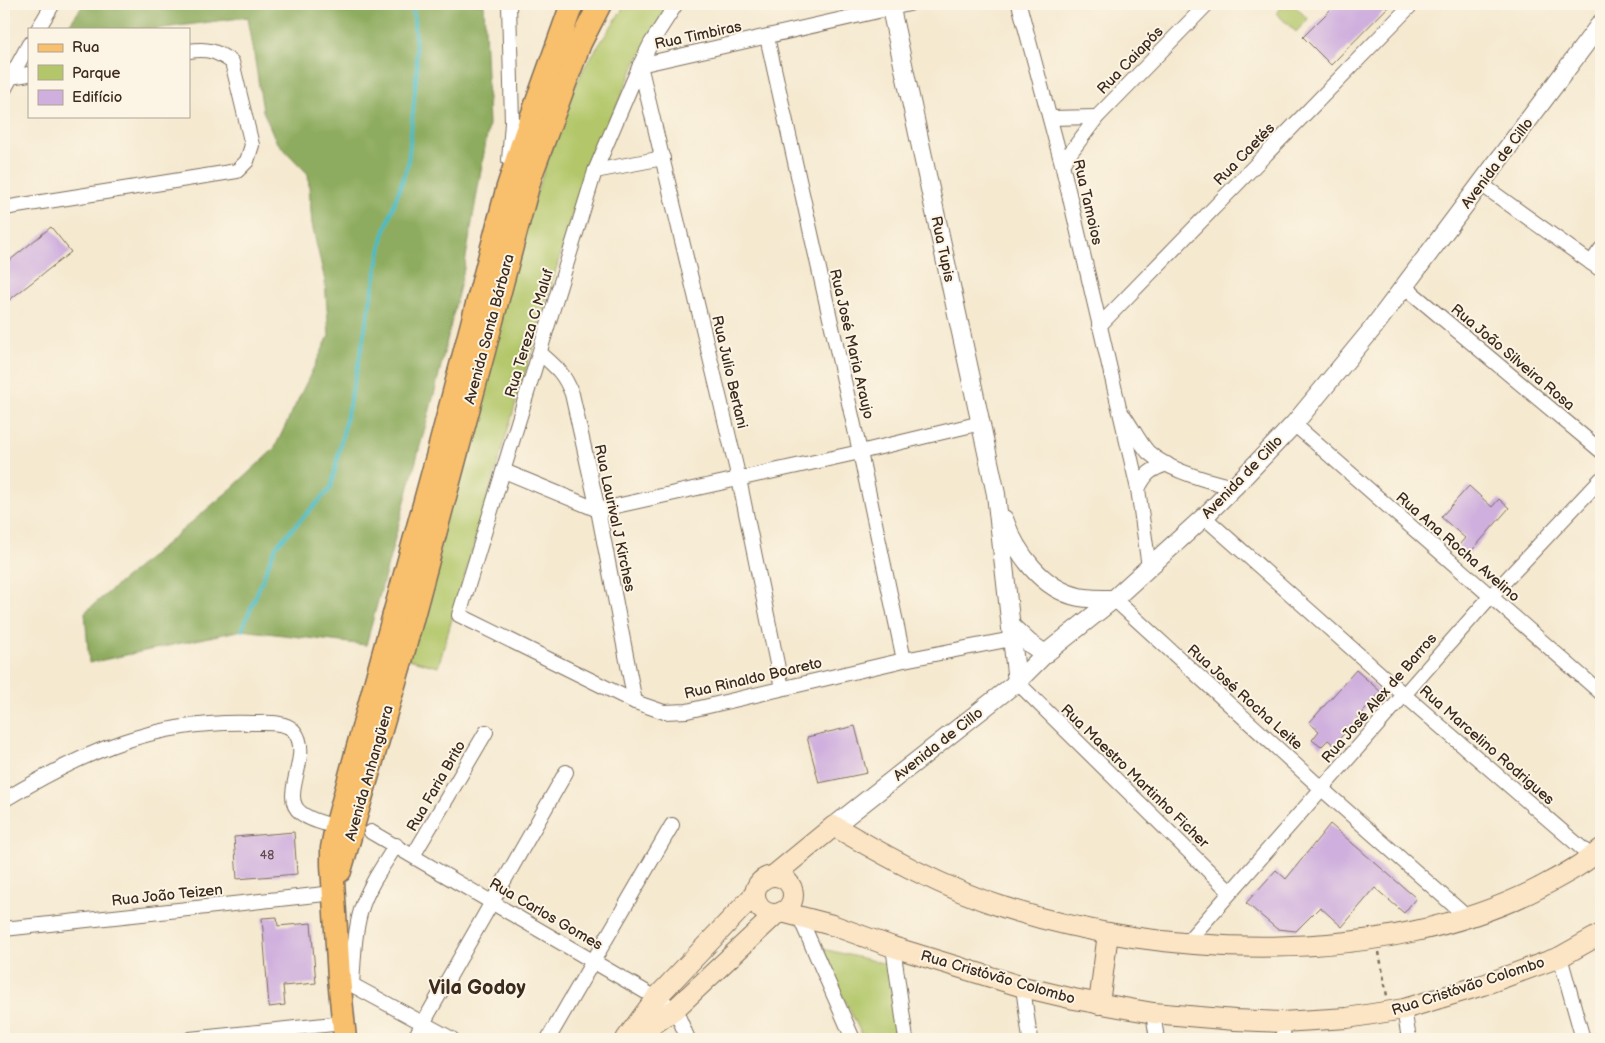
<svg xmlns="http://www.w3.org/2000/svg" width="1605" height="1043" font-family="'Balsamiq Sans',sans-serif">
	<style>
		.green { fill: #b3c76a; stroke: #777844 }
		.forest { fill: #8eac5e; stroke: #646b3e }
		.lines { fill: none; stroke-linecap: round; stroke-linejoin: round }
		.stream { stroke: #4cbbc4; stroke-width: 4 }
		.building { fill: #cfafde }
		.minor-casing { stroke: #7c6d5c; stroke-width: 16 }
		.tertiary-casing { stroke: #7c6d5c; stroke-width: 20 }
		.secondary-casing { stroke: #7c6d5c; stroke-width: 22 }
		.primary-casing { stroke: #7c6d5c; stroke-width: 25 }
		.path { stroke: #7c6d5c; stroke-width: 2.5; stroke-dasharray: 4 4; stroke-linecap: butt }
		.minor { stroke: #fff; stroke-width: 14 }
		.tertiary { stroke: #fff; stroke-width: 18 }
		.secondary { stroke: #fce5c4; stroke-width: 20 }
		.primary { stroke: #f8bf6c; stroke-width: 22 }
		.labels { text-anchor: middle; stroke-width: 4; stroke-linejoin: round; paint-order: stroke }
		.number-label { font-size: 12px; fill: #604b4e }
		.street-label { font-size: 15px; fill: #3b2a1e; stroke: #fcf5e5 }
		.district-label { font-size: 20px; font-weight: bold; fill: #3b2a1e; stroke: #fcf5e5 }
	</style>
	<rect width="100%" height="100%" fill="#fcf5e5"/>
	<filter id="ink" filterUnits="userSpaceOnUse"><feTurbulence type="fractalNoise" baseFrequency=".02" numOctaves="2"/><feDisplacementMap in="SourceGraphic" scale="10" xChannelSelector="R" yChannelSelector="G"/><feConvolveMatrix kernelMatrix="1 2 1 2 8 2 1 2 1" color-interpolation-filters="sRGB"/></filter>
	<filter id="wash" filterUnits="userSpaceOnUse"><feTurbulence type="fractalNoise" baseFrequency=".0096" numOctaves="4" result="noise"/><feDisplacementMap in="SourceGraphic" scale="20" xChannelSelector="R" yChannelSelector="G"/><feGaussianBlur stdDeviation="1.12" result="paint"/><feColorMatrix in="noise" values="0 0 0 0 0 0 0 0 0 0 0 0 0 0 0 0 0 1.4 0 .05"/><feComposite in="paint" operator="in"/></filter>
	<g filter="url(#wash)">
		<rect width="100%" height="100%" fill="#f5e9d0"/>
		<g class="green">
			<polygon points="626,4 675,4 637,60 582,183 493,479 438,667 401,657 512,266 567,102 585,66"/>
			<polygon points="1285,4 1293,4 1308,19 1296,32 1276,13"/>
			<polygon points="819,948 891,965 896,1039 864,1039"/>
		</g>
		<polygon class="forest" points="84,4 484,4 489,124 464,269 435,391 366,645 242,630 89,663 85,612 231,489 274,449 329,336 325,281 312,225 308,174 276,141 263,111 248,17 156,29 66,29"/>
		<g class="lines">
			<polyline class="stream" points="242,630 276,546 331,488 359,360 383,236 408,164 417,69 413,4"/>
		</g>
		<g id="blocks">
			<g class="building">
				<polygon points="1336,4 1391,4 1331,65 1303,37"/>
				<polygon points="51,227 71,252 4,304 4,265"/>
				<polygon points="1469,486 1492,507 1499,499 1509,508 1468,555 1458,546 1465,538 1441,517"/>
				<polygon points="1356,670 1381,692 1334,745 1328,740 1321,747 1312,740 1319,731 1309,723"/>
				<polygon points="855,726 867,773 819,783 807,737"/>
				<polygon points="1330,824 1416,898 1404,913 1375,888 1342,927 1320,907 1296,931 1277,929 1246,903 1276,870 1286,879"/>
				<polygon points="294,832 297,874 237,879 234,837"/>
				<polygon points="277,917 278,926 311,923 316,983 283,986 285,1005 269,1007 262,918"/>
			</g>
		</g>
	</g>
	<g filter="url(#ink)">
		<use href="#blocks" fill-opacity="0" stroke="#7c6d5c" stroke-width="1"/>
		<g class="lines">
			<defs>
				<g id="minor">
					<polyline points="509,4 512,123 509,160"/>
					<polyline points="676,4 651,43 640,65 595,171 459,615 635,702 664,712 687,711 904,660 1012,639"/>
					<polyline points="1019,4 1062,164 1138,489 1149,567"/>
					<polyline points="38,29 53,4"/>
					<polyline points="767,37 860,452 904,660"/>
					<polyline points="640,65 739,479 782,688"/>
					<polyline points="640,65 909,4"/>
					<polyline points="10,77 29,74"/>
					<polyline points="4,90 29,44"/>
					<polyline points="1050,118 1097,117"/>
					<polyline points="1062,164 1097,117 1207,4"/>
					<polyline points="595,171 663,158"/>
					<polyline points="1481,184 1601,270"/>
					<path d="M4 208 237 171 247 161 252 145 232 62C216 51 208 48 189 51"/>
					<polyline points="1591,263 1601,249"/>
					<polyline points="1405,287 1601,451"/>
					<polyline points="1099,326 1412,4"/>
					<path d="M540 353C556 367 564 373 572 394L598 510 635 702"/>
					<path d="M1124 416C1132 427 1139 442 1148 452 1169 471 1207 481 1234 487"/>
					<polyline points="1294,424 1601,693"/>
					<polyline points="504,471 598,510 860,452 981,423"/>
					<path d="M1138 489C1146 473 1150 470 1167 464"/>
					<polyline points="1204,517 1403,694 1592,857"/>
					<polyline points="1114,599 1322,789 1468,918"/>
					<polyline points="1017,682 1230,892"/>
					<path d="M4 800C85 751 157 719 255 723 266 723 286 721 294 731 314 755 278 796 301 813 311 821 324 823 336 827"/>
					<polyline points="371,832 675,1009 688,1039"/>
					<polyline points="413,856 486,732"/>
					<polyline points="800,918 853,1039"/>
					<polyline points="4,929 334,893"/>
					<polyline points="1187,942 1490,597 1601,479"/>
					<polyline points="893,947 906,1039"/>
					<polyline points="1560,957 1583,1039"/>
					<polyline points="345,981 452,1039"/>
					<path d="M352 984C354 959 354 934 361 910 368 887 383 866 396 845"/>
					<polyline points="1023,987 1030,1039"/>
					<polyline points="1404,1009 1409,1039"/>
					<polyline points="1153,1013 1157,1039"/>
					<polyline points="1282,1022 1284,1039"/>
					<polyline points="190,1039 343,1023"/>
					<polyline points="414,1039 566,772"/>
					<polyline points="548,1039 672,825"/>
				</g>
				<g id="tertiary">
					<polyline points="890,4 996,494 1017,682"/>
					<path d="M1004 519C1016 553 1042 589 1079 597 1090 599 1102 599 1114 599"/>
					<polyline points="1011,626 1029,643 1045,654"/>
					<polyline points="834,826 1017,682 1045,654 1114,599 1204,517 1234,487 1294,424 1373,328 1601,23"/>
				</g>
				<g id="secondary">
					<circle cx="774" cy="895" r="19"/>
					<path d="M773 876 834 826C887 857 943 888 1003 907 1164 959 1385 967 1539 888 1561 876 1583 865 1601 849"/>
					<polyline points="782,912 832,925 893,947 1023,987 1074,999 1153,1013 1235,1020 1282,1022 1347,1018 1404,1009 1483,985 1560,957 1601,934"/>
					<polyline points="1099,1004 1108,933"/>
					<polyline points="634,1038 675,1009 776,914"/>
					<polyline points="626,1039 656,998 755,894"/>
				</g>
				<g id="primary">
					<polyline points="340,871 401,661 531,175 580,43 600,4"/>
					<polyline points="345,1039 339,978 332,865 332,848 336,827 437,457 507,190 524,138 572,4"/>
				</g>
			</defs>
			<use href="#minor" class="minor-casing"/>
			<use href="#tertiary" class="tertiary-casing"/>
			<use href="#secondary" class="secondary-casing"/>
			<use href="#primary" class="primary-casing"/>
			<g class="path">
				<polyline points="1597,873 1601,877"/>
				<polyline points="1379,952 1387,996"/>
			</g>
			<use href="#minor" class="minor"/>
			<use href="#tertiary" class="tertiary"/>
			<use href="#secondary" class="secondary"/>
			<use href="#primary" class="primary"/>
		</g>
	</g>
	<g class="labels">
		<g class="number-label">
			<text x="267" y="859">48</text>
		</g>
		<g class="street-label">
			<text transform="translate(698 35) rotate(-12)" y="5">Rua Timbiras</text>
			<text transform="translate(1130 60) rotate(-46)" y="5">Rua Caiapós</text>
			<text transform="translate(1244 154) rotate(-46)" y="5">Rua Caetés</text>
			<text transform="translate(1497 163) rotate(-53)" y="5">Avenida de Cillo</text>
			<text transform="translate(1088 202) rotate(77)" y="5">Rua Tamoios</text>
			<text transform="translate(943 249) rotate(78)" y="5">Rua Tupis</text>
			<text transform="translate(489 329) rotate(-75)" y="5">Avenida Santa Bárbara</text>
			<text transform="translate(529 333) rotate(-73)" y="5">Rua Tereza C Maluf</text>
			<text transform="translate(852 344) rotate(77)" y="5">Rua José Maria Araujo</text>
			<text transform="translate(1513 357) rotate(40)" y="5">Rua João Silveira Rosa</text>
			<text transform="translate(730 372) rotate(77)" y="5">Rua Julio Bertani</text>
			<text transform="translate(1242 477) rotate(-46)" y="5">Avenida de Cillo</text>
			<text transform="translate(615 518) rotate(78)" y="5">Rua Laurival J Kirches</text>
			<text transform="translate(1458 547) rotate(41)" y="5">Rua Ana Rocha Avelino</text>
			<text transform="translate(753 678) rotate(-13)" y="5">Rua Rinaldo Boareto</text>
			<text transform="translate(1245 697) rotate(42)" y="5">Rua José Rocha Leite</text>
			<text transform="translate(1379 698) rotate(-49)" y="5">Rua José Alex de Barros</text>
			<text transform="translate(938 744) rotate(-38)" y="5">Avenida de Cillo</text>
			<text transform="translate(1487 745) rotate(41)" y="5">Rua Marcelino Rodrigues</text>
			<text transform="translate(369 773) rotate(-74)" y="5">Avenida Anhangüera</text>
			<text transform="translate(1135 776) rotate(44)" y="5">Rua Maestro Martinho Ficher</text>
			<text transform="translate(436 786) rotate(-60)" y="5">Rua Faria Brito</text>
			<text transform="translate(167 895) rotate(-6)" y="5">Rua João Teizen</text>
			<text transform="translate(546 914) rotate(30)" y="5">Rua Carlos Gomes</text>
			<text transform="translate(998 977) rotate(16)" y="5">Rua Cristóvão Colombo</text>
			<text transform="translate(1468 986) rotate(-18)" y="5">Rua Cristóvão Colombo</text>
		</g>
		<g class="district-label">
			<text x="477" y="994">Vila Godoy</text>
		</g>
	</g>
	<rect width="1605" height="1043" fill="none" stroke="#fcf5e5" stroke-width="20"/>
	<rect x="28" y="28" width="162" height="90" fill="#fcf5e5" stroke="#afa495"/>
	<rect x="38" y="44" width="25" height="8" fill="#f8bf6c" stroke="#afa495"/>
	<text x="72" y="52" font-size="15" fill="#3b2a1e">Rua</text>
	<rect x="38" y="65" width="25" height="15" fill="#b3c76a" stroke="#afa495"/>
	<text x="72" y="78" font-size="15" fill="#3b2a1e">Parque</text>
	<rect x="38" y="90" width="25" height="15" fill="#cfafde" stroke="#afa495"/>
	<text x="72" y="102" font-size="15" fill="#3b2a1e">Edifício</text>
</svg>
